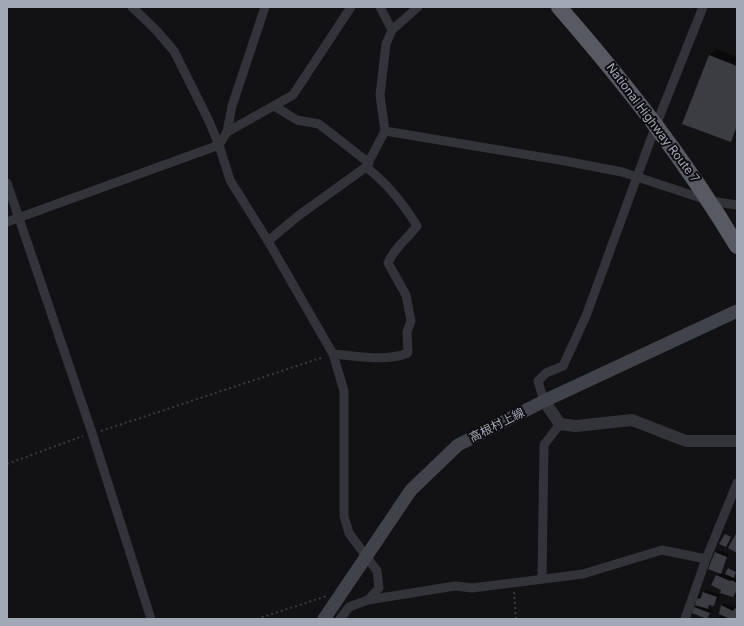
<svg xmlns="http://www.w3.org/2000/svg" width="744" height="626" font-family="Inter,'Noto Sans JP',sans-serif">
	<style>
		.shadow { fill: #0007 }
		.building { fill: #3c3d42 }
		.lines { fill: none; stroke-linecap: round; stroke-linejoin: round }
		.path { stroke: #393b41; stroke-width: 2; stroke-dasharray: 2 3; stroke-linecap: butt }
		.minor { stroke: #33343a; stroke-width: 9 }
		.tertiary { stroke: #33343a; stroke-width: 12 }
		.secondary { stroke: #41434a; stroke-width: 13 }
		.trunk { stroke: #575a62; stroke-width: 16 }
		.labels { text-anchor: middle; stroke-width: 4; stroke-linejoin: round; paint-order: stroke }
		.street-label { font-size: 12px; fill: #a2a9b6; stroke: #0d0d0f }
	</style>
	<rect width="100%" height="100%" fill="#121214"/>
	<g class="shadow">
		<polygon points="716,49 737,57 737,134 730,141 710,55"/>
		<polygon points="718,550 729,554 720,573 726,575 730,568 737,571 733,578 737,579 737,591 733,596 721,592 722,590 712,585 720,572 715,553"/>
		<polygon points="706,590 720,595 717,602 707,608 712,610 707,618 695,608 698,605 696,604 698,598"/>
		<polygon points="724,603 736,608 737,607 737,619 717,619 722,614 722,610 720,609"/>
	</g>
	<g class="building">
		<polygon points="709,55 737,66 737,126 731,142 682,124"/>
		<polygon points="737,532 737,553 728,548"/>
		<polygon points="725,534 731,537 726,547 719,544"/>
		<polygon points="715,552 727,557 721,574 708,569"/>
		<polygon points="728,568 736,572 734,578 725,574"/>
		<polygon points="716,575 730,581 731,580 737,583 737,590 733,597 720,593 721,590 711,585"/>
		<polygon points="703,592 717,597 714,606 709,605 708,609 695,605 697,598 700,599"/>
		<polygon points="721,605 733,611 735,608 737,609 737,619 730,619 719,614"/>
		<polygon points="694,607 710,613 707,619 692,613"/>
	</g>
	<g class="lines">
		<g class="path">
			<polyline points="101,431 324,357"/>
			<polyline points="7,464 83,436"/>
			<polyline points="514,592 516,619"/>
			<polyline points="257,619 327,596"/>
		</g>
		<g class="minor">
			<polyline points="132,7 156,30 174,51 208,119 219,145 230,180 268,241 333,354 344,391 344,516 349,533 377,571 379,588 368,600 349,607 340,619"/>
			<polyline points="380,7 392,30"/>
			<polyline points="274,106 297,120 319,124 369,163"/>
			<polyline points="385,131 565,161 622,172 710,201 737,205"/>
			<polyline points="227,132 293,95 351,7"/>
			<polyline points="7,183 92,433 151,619"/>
			<polyline points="7,222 219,145 227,132 232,106 265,7"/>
			<polyline points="268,241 298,216 366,167 385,131 380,95 386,44 392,30 418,7"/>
			<path d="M333 354C357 356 386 362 408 353L407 332 411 321 406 295 388 263C394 248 407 239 417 226 403 203 388 184 366 167"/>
			<polyline points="544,401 538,381 546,373 563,366 586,316 656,125 703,7"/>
			<polyline points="542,578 544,445 560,424"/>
			<polyline points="368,600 455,586 472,588 583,574 662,550 706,559"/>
			<polyline points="685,619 706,559 737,483"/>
		</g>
		<polyline class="tertiary" points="544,401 560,424 576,426 632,420 686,441 737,441"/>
		<polyline class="secondary" points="324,619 411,490 458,445 544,401 737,311"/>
		<path class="trunk" d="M559 7C625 83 685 159 737 246"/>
	</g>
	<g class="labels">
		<g class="street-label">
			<text transform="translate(653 123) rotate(53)" y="4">National Highway Route 7</text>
			<text transform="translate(497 425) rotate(-27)" y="4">高根村上線</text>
		</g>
	</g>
	<rect width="744" height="626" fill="none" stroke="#a2a9b6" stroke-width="16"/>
</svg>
